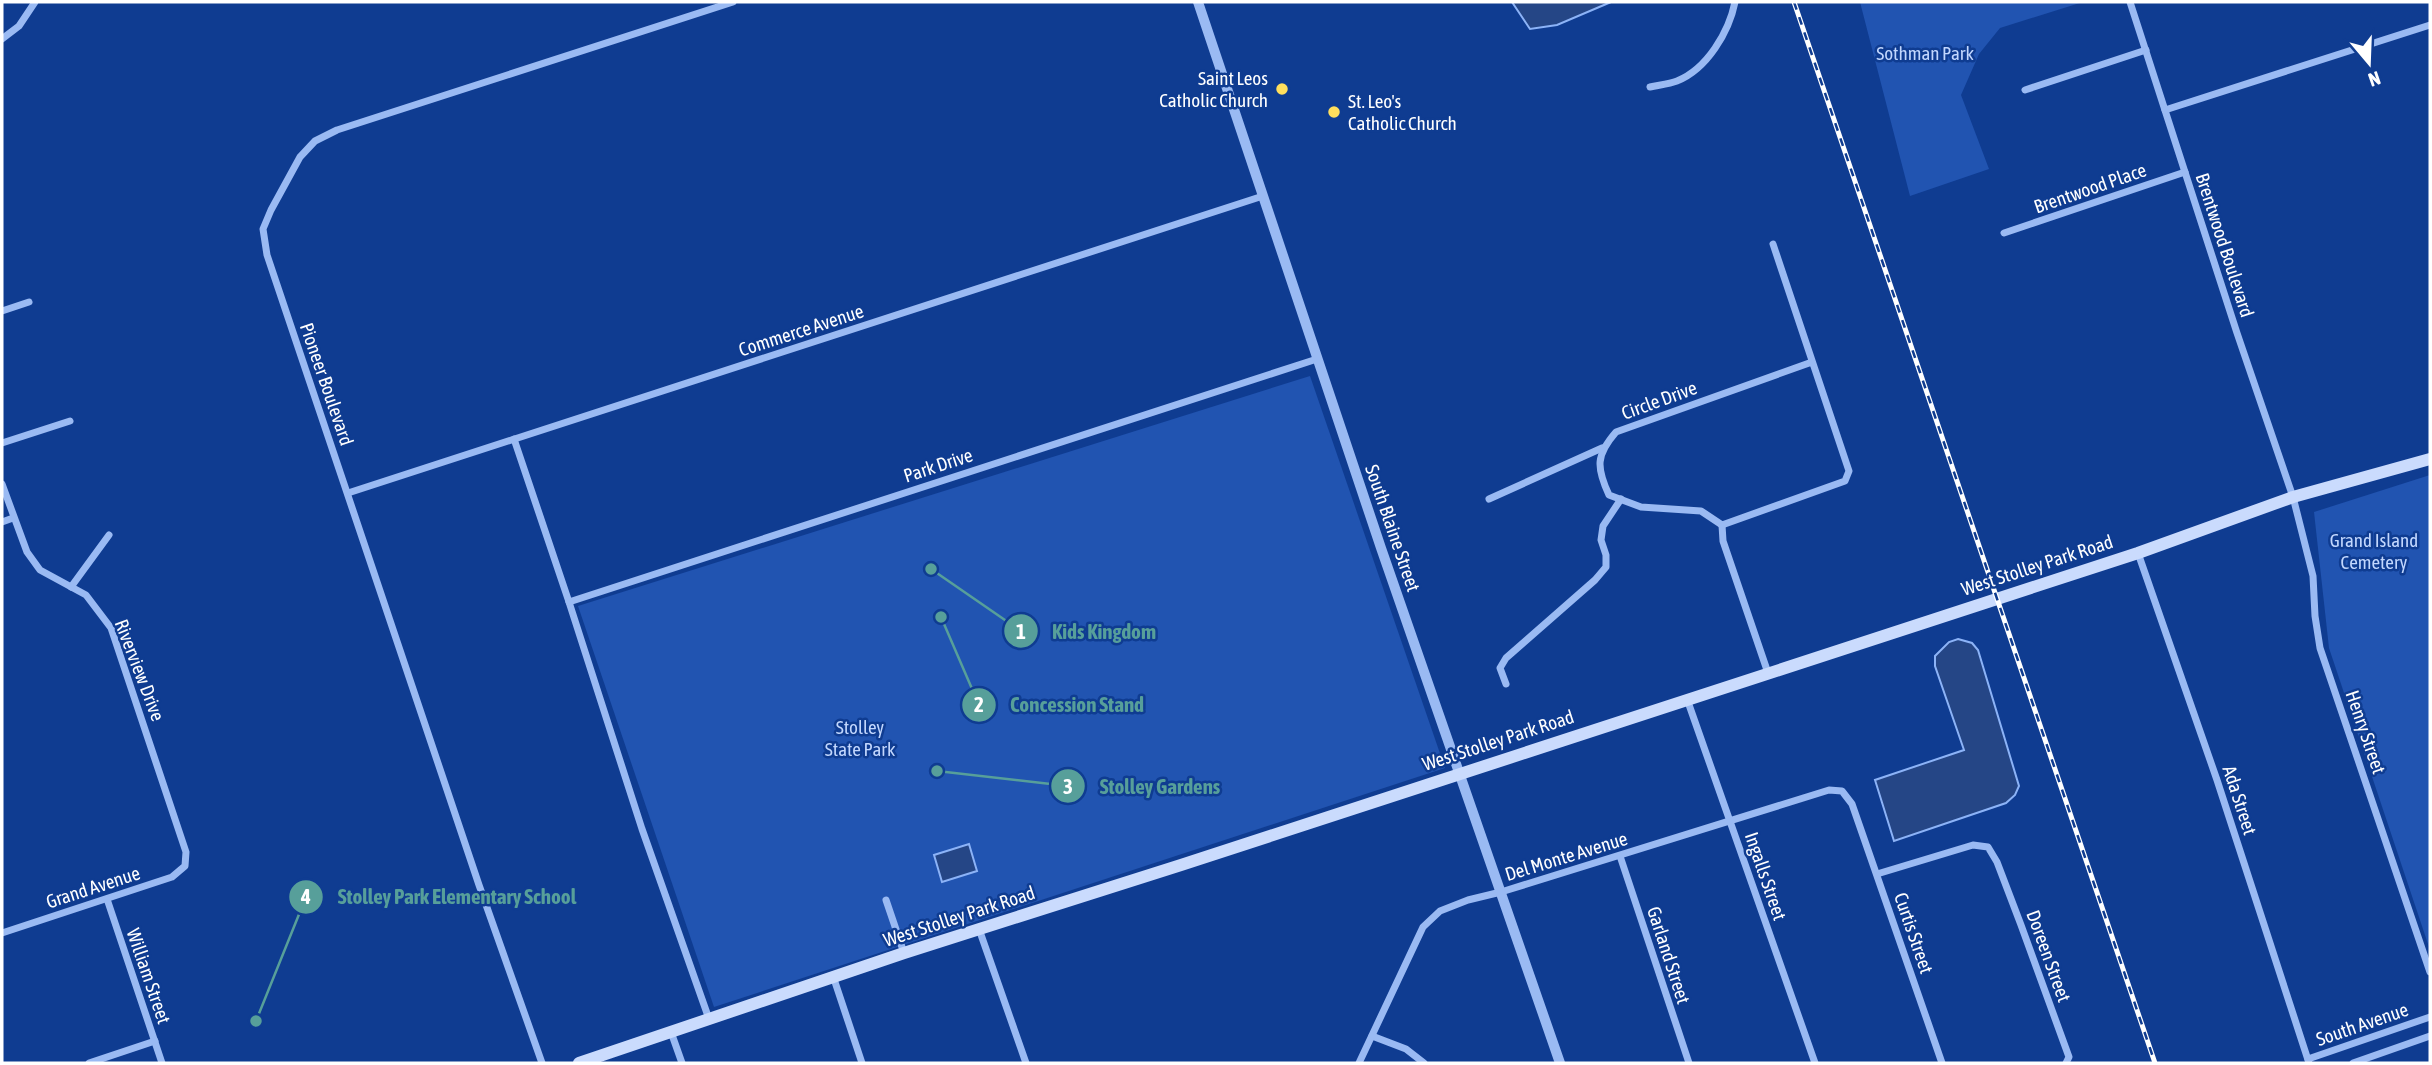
<svg xmlns="http://www.w3.org/2000/svg" width="2432" height="1065" font-family="'Asap Condensed',sans-serif">
	<style>
		.green { fill: #2154b1 }
		.water { fill: #254686; stroke: #8cb3f7; stroke-width: 2 }
		.lines { fill: none; stroke-linecap: round; stroke-linejoin: round }
		.minor { stroke: #9abaf3; stroke-width: 7 }
		.tertiary { stroke: #9abaf3; stroke-width: 10 }
		.secondary { stroke: #cadbfd; stroke-width: 12 }
		.rail-casing { stroke: #fff; stroke-width: 5 }
		.rail { stroke: #0f3c91; stroke-width: 2.5; stroke-dasharray: 8; stroke-linecap: butt }
		.poi-dot { fill: #ffdf5d; stroke: #0f3c91; stroke-width: 2.5 }
		.labels { text-anchor: middle; stroke-width: 5; stroke-linejoin: round; paint-order: stroke }
		.park-label { font-size: 19px; fill: #c2d7fe; stroke: #0f3c91 }
		.poi-label { font-size: 19px; fill: #fff; stroke: #0f3c91; text-anchor: end }
		.street-label { font-size: 19px; fill: #fff; stroke: #0f3c91 }
		.leader { fill: none; stroke: #579f9a; stroke-width: 2.5 }
		.callout-dot { fill: #579f9a; stroke: #0f3c91; stroke-width: 2.5 }
		.mark-label { font-size: 21px; text-anchor: middle; font-weight: bold; fill: #fff }
		.callout-label { font-size: 21px; text-anchor: middle; font-weight: bold; fill: #579f9a; stroke: #0f3c91; stroke-width: 5; stroke-linejoin: round; paint-order: stroke }
	</style>
	<rect width="100%" height="100%" fill="#0f3c91"/>
	<g class="green">
		<polygon points="1860,2 2083,2 2000,28 1979,54 1961,95 1989,169 1910,196"/>
		<polygon points="1310,376 1445,768 714,1007 578,606"/>
		<polygon points="2430,475 2430,950 2329,648 2314,512"/>
	</g>
	<g class="water">
		<polygon points="1512,2 1611,2 1557,25 1530,29"/>
		<polygon points="1958,639 1972,643 1978,650 2019,786 2015,795 2006,803 1894,841 1875,780 1964,750 1935,666 1935,656 1949,642"/>
		<polygon points="969,844 977,871 942,882 934,855"/>
	</g>
	<g class="lines">
		<g class="minor">
			<polyline points="2130,2 2237,333 2293,497 2313,576 2315,616 2320,648 2430,972"/>
			<polyline points="2,39 19,26 35,2"/>
			<path d="M1650 87C1659 85 1669 84 1677 81 1707 69 1729 32 1735 2"/>
			<polyline points="2025,90 2146,50"/>
			<polyline points="2165,110 2430,25"/>
			<polyline points="2004,233 2185,172"/>
			<path d="M1773 244 1849 471 1845 481 1722 525 1701 511 1641 507 1609 495C1596 467 1596 455 1616 432L1812 362"/>
			<polyline points="2,311 29,302"/>
			<polyline points="514,439 569,602 642,829 709,1019"/>
			<polyline points="2,443 70,421"/>
			<polyline points="2,484 27,552 40,570 86,595 111,628 186,852 185,866 172,877 2,933"/>
			<polyline points="348,493 1263,196"/>
			<polyline points="1489,499 1602,448"/>
			<polyline points="2,522 13,518"/>
			<polyline points="1722,525 1723,541 1768,673"/>
			<polyline points="2138,553 2217,780 2309,1063"/>
			<polyline points="71,587 109,535"/>
			<polyline points="569,602 1317,359"/>
			<polyline points="1506,684 1500,668 1506,658 1595,580 1606,567 1606,555 1601,540 1603,526 1621,499"/>
			<polyline points="1687,699 1815,1063"/>
			<polyline points="1620,856 1689,1063"/>
			<polyline points="1877,874 1973,845 1988,847 1997,862 2021,925 2069,1057 2066,1063"/>
			<polyline points="107,899 162,1063"/>
			<polyline points="886,900 904,953"/>
			<polyline points="979,929 1026,1063"/>
			<polyline points="833,976 862,1063"/>
			<polyline points="671,1032 682,1063"/>
			<polyline points="1372,1036 1406,1049 1424,1063"/>
			<polyline points="2308,1059 2430,1017"/>
			<polyline points="89,1063 155,1041"/>
			<polyline points="542,1063 479,885 267,255 263,229 271,210 300,157 315,141 337,130 733,2"/>
			<polyline points="1359,1063 1423,927 1440,911 1468,900 1501,892 1829,790 1842,791 1852,804 1942,1063"/>
			<polyline points="2353,1063 2430,1036"/>
		</g>
		<polyline class="tertiary" points="1198,2 1381,548 1560,1063"/>
		<polyline class="secondary" points="579,1063 904,953 1181,865 2138,553 2293,497 2430,459"/>
		<defs>
			<polyline id="rail" points="1794,2 2155,1063"/>
		</defs>
		<use href="#rail" class="rail-casing"/>
		<use href="#rail" class="rail"/>
	</g>
	<g class="poi-dot">
		<circle cx="1282" cy="89" r="7"/>
		<circle cx="1334" cy="112" r="7"/>
	</g>
	<g class="labels">
		<g class="park-label">
			<text x="1925" y="60">Sothman Park</text>
			<text x="2374" y="547">Grand Island<tspan x="2374" dy="22">Cemetery</tspan></text>
			<text x="860" y="734">Stolley<tspan x="860" dy="22">State Park</tspan></text>
		</g>
		<g class="poi-label">
			<text x="1268" y="85">Saint Leos<tspan x="1268" dy="22">Catholic Church</tspan></text>
			<text x="1348" y="108" text-anchor="start">St. Leo's<tspan x="1348" dy="22">Catholic Church</tspan></text>
		</g>
		<g class="street-label">
			<text transform="translate(2090 188) rotate(-19)" y="7">Brentwood Place</text>
			<text transform="translate(2225 245) rotate(72)" y="7">Brentwood Boulevard</text>
			<text transform="translate(801 330) rotate(-18)" y="7">Commerce Avenue</text>
			<text transform="translate(327 384) rotate(71)" y="7">Pioneer Boulevard</text>
			<text transform="translate(1659 400) rotate(-20)" y="7">Circle Drive</text>
			<text transform="translate(938 465) rotate(-18)" y="7">Park Drive</text>
			<text transform="translate(1393 528) rotate(71)" y="7">South Blaine Street</text>
			<text transform="translate(2037 565) rotate(-18)" y="7">West Stolley Park Road</text>
			<text transform="translate(140 670) rotate(69)" y="7">Riverview Drive</text>
			<text transform="translate(2366 732) rotate(71)" y="7">Henry Street</text>
			<text transform="translate(1498 740) rotate(-18)" y="7">West Stolley Park Road</text>
			<text transform="translate(2240 800) rotate(72)" y="7">Ada Street</text>
			<text transform="translate(1566 856) rotate(-17)" y="7">Del Monte Avenue</text>
			<text transform="translate(1766 876) rotate(71)" y="7">Ingalls Street</text>
			<text transform="translate(93 887) rotate(-18)" y="7">Grand Avenue</text>
			<text transform="translate(959 916) rotate(-18)" y="7">West Stolley Park Road</text>
			<text transform="translate(1914 933) rotate(71)" y="7">Curtis Street</text>
			<text transform="translate(1669 955) rotate(72)" y="7">Garland Street</text>
			<text transform="translate(2049 956) rotate(70)" y="7">Doreen Street</text>
			<text transform="translate(149 976) rotate(71)" y="7">William Street</text>
			<text transform="translate(2362 1024) rotate(-19)" y="7">South Avenue</text>
		</g>
	</g>
	<path class="leader" d="M931 569L1021 631M941 617L979 705M937 771L1068 786M256 1021L306 897"/>
	<g class="callout-dot">
		<circle cx="931" cy="569" r="7"/>
		<circle cx="941" cy="617" r="7"/>
		<circle cx="937" cy="771" r="7"/>
		<circle cx="256" cy="1021" r="7"/>
		<circle cx="1021" cy="631" r="18"/>
		<circle cx="979" cy="705" r="18"/>
		<circle cx="1068" cy="786" r="18"/>
		<circle cx="306" cy="897" r="18"/>
	</g>
	<g class="mark-label">
		<text x="1021" y="639">1</text>
		<text x="979" y="712">2</text>
		<text x="1068" y="794">3</text>
		<text x="306" y="904">4</text>
	</g>
	<g class="callout-label">
		<text x="1104" y="639">Kids Kingdom</text>
		<text x="1077" y="712">Concession Stand</text>
		<text x="1160" y="794">Stolley Gardens</text>
		<text x="457" y="904">Stolley Park Elementary School</text>
	</g>
	<rect width="2432" height="1065" fill="none" stroke="#ffffff" stroke-width="7"/>
	<g transform="translate(2369 63) rotate(161)" stroke="#0f3c91" stroke-width="5" paint-order="stroke">
	<path d="M0-5L12 26L0 18L-12 26Z" fill="#ffffff"/>
	<text y="-10" font-size="19" font-weight="bold" text-anchor="middle" fill="#ffffff">N</text>
	</g>
</svg>
